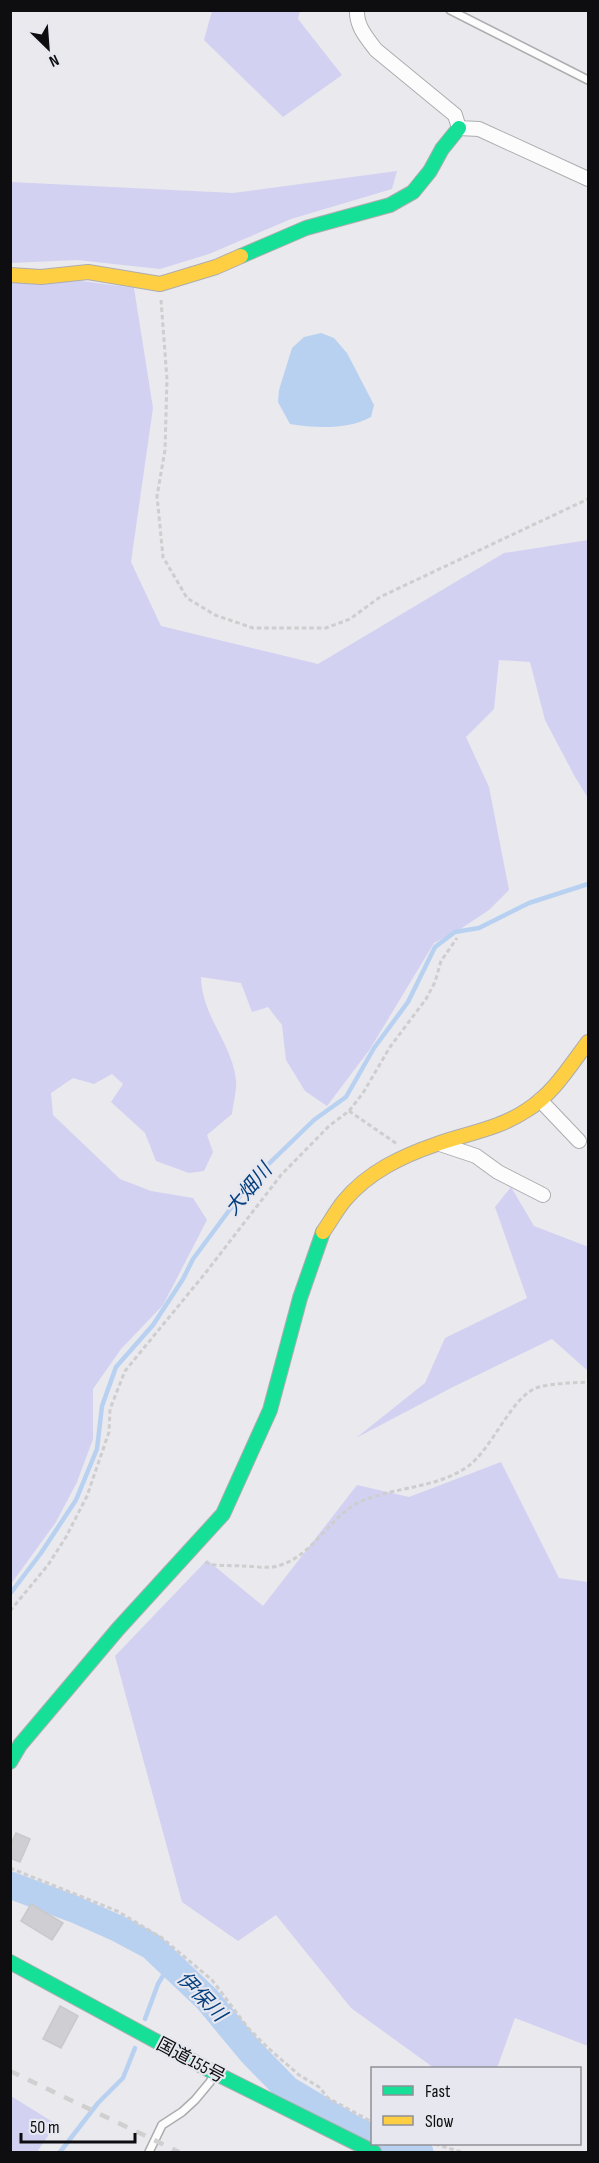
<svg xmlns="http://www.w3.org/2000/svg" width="599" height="2163" font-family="'Sofia Sans Condensed','Noto Sans JP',sans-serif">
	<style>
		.green { fill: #d2d1f2 }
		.water { fill: #b9d1f1 }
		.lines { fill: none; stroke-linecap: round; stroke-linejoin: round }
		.stream { stroke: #b9d1f1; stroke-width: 4.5 }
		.river { stroke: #b9d1f1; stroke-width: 27 }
		.building { fill: #cfcfd3; stroke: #c9c9cd; stroke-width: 1.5 }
		.lane-casing { stroke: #adadb0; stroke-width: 10 }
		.street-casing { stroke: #adadb0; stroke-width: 16 }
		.fast-casing { stroke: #adadb0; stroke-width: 16 }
		.slow-casing { stroke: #adadb0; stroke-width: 16 }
		.path { stroke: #cececf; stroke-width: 3; stroke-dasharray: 4.5 3; stroke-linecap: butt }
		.lane { stroke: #fcfcfc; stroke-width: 7 }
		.street { stroke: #fcfcfc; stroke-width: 14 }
		.fast { stroke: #16e098; stroke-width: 14 }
		.slow { stroke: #ffcf43; stroke-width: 14 }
		.rail { stroke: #d0d0d0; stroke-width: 4.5; stroke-dasharray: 10 10; stroke-linecap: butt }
		.labels { text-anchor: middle; stroke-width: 4.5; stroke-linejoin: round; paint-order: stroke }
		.street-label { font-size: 18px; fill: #0e0e10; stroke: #e7e7f0 }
		.water-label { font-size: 20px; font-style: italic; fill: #043f7e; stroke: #e7e7f0 }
	</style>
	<rect width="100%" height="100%" fill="#e9e9ee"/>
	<g class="green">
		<polygon points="212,11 300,11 298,19 342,75 283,117 204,40"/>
		<polygon points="397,171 392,189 291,219 209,254 160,269 77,260 11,263 11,182 233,193"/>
		<path d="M82 281 134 288 153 408 131 562 161 626 318 664 504 553 588 540V798L575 777 545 720 530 662 499 660 494 709 466 737 489 787 509 890 489 910 459 930 434 943 370 1049 327 1106 305 1091 286 1060 282 1025 268 1007 252 1012 241 983 201 977C202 1017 232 1043 236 1080 237 1091 233 1103 232 1114L207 1135 213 1152 204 1171 189 1173 156 1161 145 1133 111 1102 123 1084 112 1074 94 1084 73 1078 51 1093 53 1115 120 1179 151 1191 193 1198 207 1220 163 1305 121 1349 93 1389V1439L77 1482 56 1522 11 1584V283Z"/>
		<polygon points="511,1187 534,1226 586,1246 588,1245 588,1371 552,1339 453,1387 356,1438 425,1383 445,1338 527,1298 495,1207"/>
		<polygon points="501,1462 559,1578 588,1582 588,2046 515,2018 497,2068 434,2068 351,2008 276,1915 238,1941 182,1902 115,1656 207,1560 263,1606 357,1485 409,1497"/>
		<polygon points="11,2096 56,2124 37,2152 11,2152"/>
	</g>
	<path class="water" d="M321 333 334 338 347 353 374 405 371 417C348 430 315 428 290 424L278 402 279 390 292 348 304 337Z"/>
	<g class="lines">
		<g class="stream">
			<polyline points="10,1594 41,1553 76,1500 97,1449 102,1406 116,1367 153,1325 183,1279 193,1259 251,1181 314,1120 346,1097 374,1048 408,1002 435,947 455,932 479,928 529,903 588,884"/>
			<polyline points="145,2019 158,1984 170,1964"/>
			<polyline points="60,2152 98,2103 123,2078 135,2048"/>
		</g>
		<g class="river">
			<polyline points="10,1885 74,1909 119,1929 151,1946 207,1999 251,2052 287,2089 354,2129 372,2137"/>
			<polyline points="388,2144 420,2152"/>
		</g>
	</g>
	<g class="building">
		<polygon points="16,1833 30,1839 20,1862 10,1858 10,1846"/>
		<polygon points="31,1904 63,1923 52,1940 21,1921"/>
		<polygon points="60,2006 78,2016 61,2048 43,2039"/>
	</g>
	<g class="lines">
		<defs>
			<g id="lane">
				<polyline points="450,10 588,80"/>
				<polyline points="149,2152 162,2125 182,2112 195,2100 210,2082 212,2078"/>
			</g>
			<g id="street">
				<path d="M357 10C356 26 367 38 376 50L455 115 459 128 479 129 588 179"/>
				<polyline points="540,1100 579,1141"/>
				<polyline points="440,1144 476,1156 498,1172 543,1195"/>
			</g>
			<g id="fast">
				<polyline points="241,256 306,228 390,205 413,192 430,171 442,149 459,128"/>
				<polyline points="10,1762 20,1745 118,1629 223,1514 270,1410 300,1298 323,1232"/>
				<polyline points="10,1962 213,2072 374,2152"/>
			</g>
			<g id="slow">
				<polyline points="10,275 41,277 88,272 160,284 216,267 241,256"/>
				<path d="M323 1232C330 1222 336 1211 344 1201 368 1172 402 1156 437 1144 468 1133 499 1129 527 1110 553 1094 570 1066 588 1042"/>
			</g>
		</defs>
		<use href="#lane" class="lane-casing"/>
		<use href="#street" class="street-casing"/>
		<use href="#fast" class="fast-casing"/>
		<use href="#slow" class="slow-casing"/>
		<g class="path">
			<polyline points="161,300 167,379 165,450 157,496 163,557 187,598 215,615 253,628 326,628 350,619 380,597 588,499"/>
			<polyline points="349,1111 397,1144"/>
			<path d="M205 1562C215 1567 230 1565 241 1566 251 1566 263 1568 273 1567 315 1559 329 1512 367 1499 399 1487 438 1487 467 1467 493 1449 512 1394 539 1387 554 1383 572 1383 588 1382"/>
			<polyline points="10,1611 48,1565 66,1537 87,1496 109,1432 110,1409 125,1371 207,1271 281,1175 329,1126 349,1111 363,1093 390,1047 426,999 435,982 441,961 457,938"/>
			<polyline points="10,1868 117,1911 162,1938 212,1980 248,2028 267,2047 299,2075 319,2087 328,2098 372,2122"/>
			<polyline points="435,2144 461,2152"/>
		</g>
		<use href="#lane" class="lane"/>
		<use href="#street" class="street"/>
		<use href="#fast" class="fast"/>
		<use href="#slow" class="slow"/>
		<polyline class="rail" points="10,2071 179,2152"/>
	</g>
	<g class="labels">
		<g class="street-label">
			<text transform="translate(191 2060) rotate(28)" y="6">国道155号</text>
		</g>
		<g class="water-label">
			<text transform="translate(248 1189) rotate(-50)" y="7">大畑川</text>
			<text transform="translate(202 1996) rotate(46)" y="7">伊保川</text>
		</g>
	</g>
	<rect width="599" height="2163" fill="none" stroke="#0e0e10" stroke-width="24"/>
	<rect x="371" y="2067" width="210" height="78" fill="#e7e7f0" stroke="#909096" stroke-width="1.5"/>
	<rect x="383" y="2086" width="30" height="9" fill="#16e098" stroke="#909096" stroke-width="1.5"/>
	<text x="425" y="2097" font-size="18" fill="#0e0e10">Fast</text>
	<rect x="383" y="2116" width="30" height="9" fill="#ffcf43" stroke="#909096" stroke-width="1.5"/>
	<text x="425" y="2127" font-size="18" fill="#0e0e10">Slow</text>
	<g transform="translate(48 48) rotate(155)" stroke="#e7e7f0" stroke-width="4.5" paint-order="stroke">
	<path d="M0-4.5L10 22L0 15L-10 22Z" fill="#0e0e10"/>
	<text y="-9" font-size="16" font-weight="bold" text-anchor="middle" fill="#0e0e10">N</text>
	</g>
	<path d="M21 2133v9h114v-9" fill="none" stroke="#0e0e10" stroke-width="3"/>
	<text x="30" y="2133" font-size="18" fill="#0e0e10" stroke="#e7e7f0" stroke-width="4.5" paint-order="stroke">50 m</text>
</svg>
